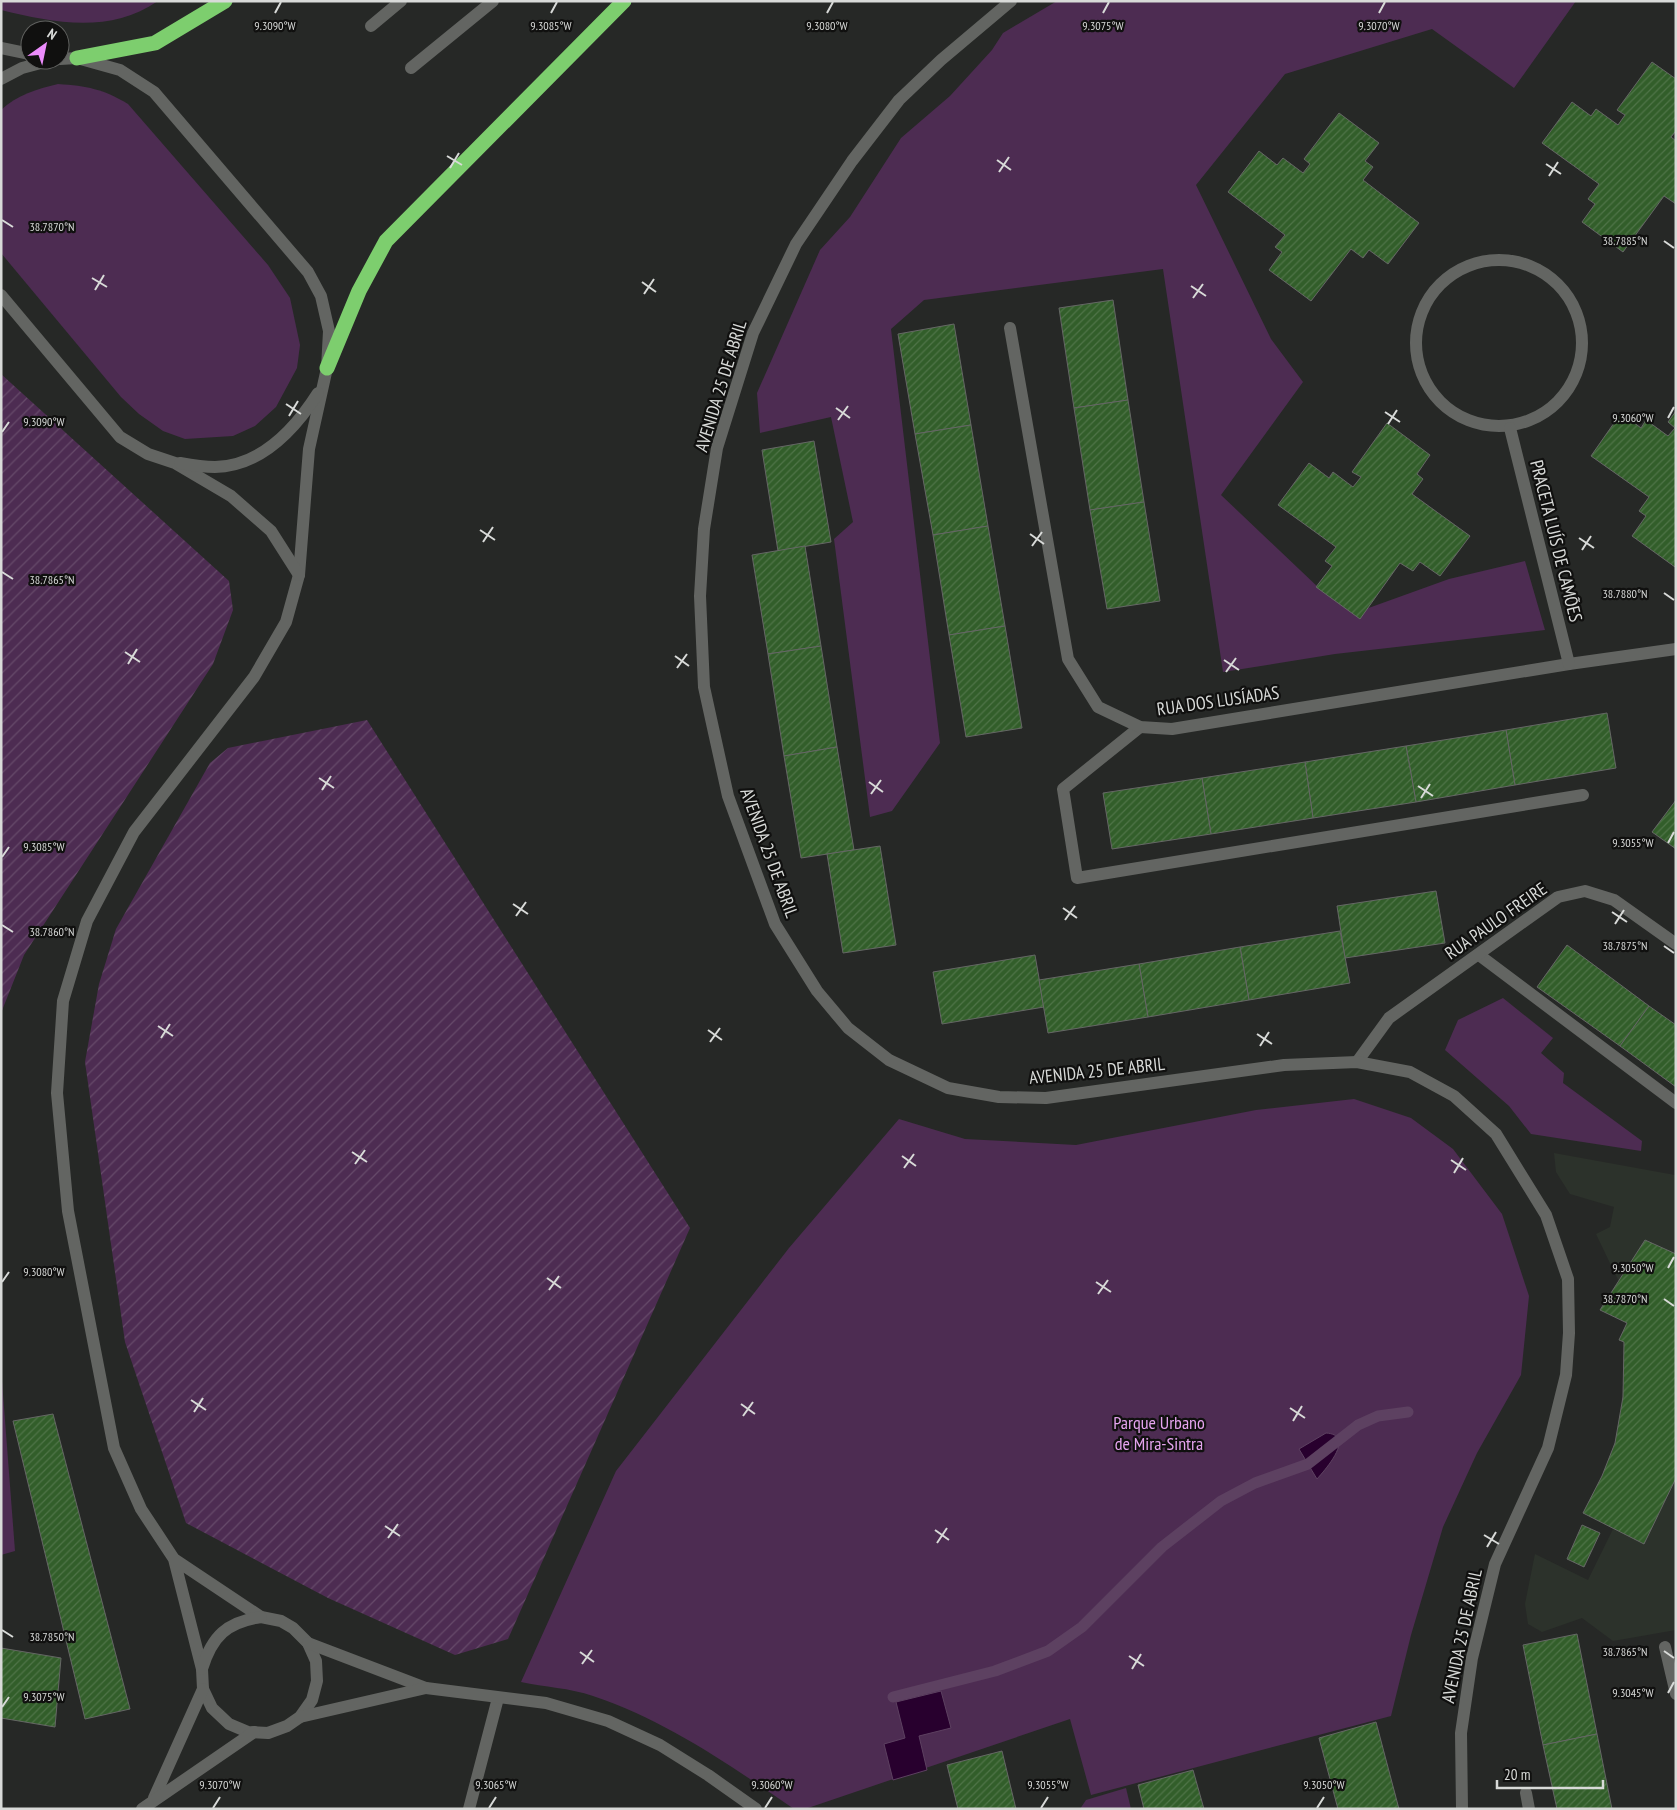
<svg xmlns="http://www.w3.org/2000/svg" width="1677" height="1810" font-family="'PT Sans Narrow',sans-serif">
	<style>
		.built { fill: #2c322b }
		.green { fill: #4d2c52 }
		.garden { fill: url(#garden-furrows) }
		.water { fill: #28002e; stroke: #5d4161 }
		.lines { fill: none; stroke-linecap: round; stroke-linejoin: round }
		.stream { stroke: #5d4161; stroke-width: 11 }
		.building { fill: url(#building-hatch); stroke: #656765 }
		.lane { stroke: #636562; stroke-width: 12 }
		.street { stroke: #636562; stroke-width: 12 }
		.secondary { stroke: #636562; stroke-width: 12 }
		.highway { stroke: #7dce6e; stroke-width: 15 }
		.ticks { fill: none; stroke: #d8dad8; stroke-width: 2 }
		.labels { text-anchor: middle; stroke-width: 4.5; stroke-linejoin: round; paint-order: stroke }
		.street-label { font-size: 18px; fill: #d8dad8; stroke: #10100f }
		.park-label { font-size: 18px; fill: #e5a4ef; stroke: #10100f }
		.ticks-label { font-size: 12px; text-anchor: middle; fill: #d8dad8; stroke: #10100f; stroke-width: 4.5; stroke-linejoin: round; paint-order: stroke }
	</style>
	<defs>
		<pattern id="garden-furrows" width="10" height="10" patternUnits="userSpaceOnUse" patternTransform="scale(1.25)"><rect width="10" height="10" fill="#4d2c52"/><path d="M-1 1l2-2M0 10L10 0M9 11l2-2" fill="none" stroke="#664a6a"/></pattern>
		<pattern id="building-hatch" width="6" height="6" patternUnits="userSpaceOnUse" patternTransform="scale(1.25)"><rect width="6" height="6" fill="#325e2a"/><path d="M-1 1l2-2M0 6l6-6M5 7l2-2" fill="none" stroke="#4f7448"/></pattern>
	</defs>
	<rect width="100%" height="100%" fill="#262826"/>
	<polygon class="built" points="1554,1153 1675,1175 1676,1173 1676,1630 1613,1641 1582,1618 1542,1632 1528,1624 1525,1604 1535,1554 1588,1580 1613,1529 1583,1513 1602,1476 1615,1443 1620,1420 1624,1373 1624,1342 1619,1340 1627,1323 1600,1310 1619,1282 1596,1234 1610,1227 1614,1207 1570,1194 1556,1172"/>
	<g class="green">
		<path d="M1 1H158C110 34 54 23 1 10Z"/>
		<polygon points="1057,1 1576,1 1514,88 1432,29 1285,74 1196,185 1271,339 1303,382 1221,495 1320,589 1363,610 1449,579 1525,561 1545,630 1335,654 1223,672 1163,269 924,300 891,329 940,743 892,811 870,817 834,539 853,522 831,417 760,433 757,393 820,250 850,217 901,138 950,96 992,50 1003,33"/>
		<path d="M58 84C87 86 103 89 128 104L268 265 290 298 300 345 297 368 276 407 255 426 233 436 185 439 163 431 139 414 121 397 1 253V110C17 95 37 89 58 84Z"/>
		<polygon points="1503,998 1553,1038 1541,1053 1564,1073 1563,1083 1642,1141 1641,1151 1531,1134 1509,1106 1445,1050 1458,1020"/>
		<path d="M1354 1099 1411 1118 1453 1149 1502 1214 1529 1296 1521 1375 1477 1453 1443 1527 1411 1635 1391 1716 1091 1795 1070 1719 805 1809H794C730 1765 667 1721 593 1696 570 1688 544 1687 521 1682L616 1471 789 1248 899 1119 965 1139 1076 1145 1256 1110Z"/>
		<polygon points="1,1368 15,1551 1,1555"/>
		<polygon points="1126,1788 1131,1809 1080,1809 1086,1800"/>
	</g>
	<g class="garden">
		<polygon points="1,374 229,581 233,610 213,664 24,955 1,1013"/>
		<polygon points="367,720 690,1228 508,1639 455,1655 328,1598 186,1523 125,1342 85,1062 99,984 116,929 210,763 228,748"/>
	</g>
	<g class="water">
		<path d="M1326 1433C1357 1435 1324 1471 1317 1479L1299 1449Z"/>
		<polygon points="941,1691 951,1728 919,1736 927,1770 893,1780 884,1744 905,1738 896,1702"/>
	</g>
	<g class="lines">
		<polyline class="stream" points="893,1697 995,1671 1048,1651 1082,1627 1162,1547 1221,1501 1255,1483 1308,1464 1358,1425 1378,1416 1408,1412"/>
	</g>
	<g class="building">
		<polygon points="1652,62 1676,79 1676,131 1671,137 1676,141 1676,204 1664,196 1623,252 1582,222 1595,204 1588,199 1599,184 1542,143 1572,102 1591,116 1596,109 1618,125 1625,115 1617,110"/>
		<polygon points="1339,113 1379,143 1365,161 1373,167 1363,180 1419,223 1388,264 1369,250 1363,258 1351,249 1311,301 1269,270 1282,252 1275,247 1285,235 1228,192 1259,151 1277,165 1283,158 1303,173 1310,164 1304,159"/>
		<polygon points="1113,300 1128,400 1074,408 1059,308"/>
		<polygon points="954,324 971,425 915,434 898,334"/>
		<polygon points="1128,400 1144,502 1090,510 1074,408"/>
		<polygon points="1676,411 1676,565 1675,567 1632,536 1646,516 1639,511 1649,497 1591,456 1621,413 1641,428 1646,420 1668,436 1675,428 1668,422"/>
		<polygon points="1387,423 1430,455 1417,474 1423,479 1412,494 1470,536 1440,576 1420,562 1413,571 1400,563 1360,619 1316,587 1332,566 1325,561 1336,547 1278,505 1309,463 1329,478 1333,472 1353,487 1361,477 1352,472"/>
		<polygon points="971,425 988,526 933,535 915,434"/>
		<polygon points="814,441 831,542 778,551 762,450"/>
		<polygon points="1144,502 1160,601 1107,609 1090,510"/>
		<polygon points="988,526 1005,626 949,635 933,535"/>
		<polygon points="805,546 821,646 768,654 752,555"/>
		<polygon points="1005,626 1022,728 966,737 949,635"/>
		<polygon points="821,646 837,747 784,756 768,654"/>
		<polygon points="1607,713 1616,768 1515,785 1506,730"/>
		<polygon points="1506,730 1515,785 1416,802 1406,746"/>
		<polygon points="1406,746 1416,802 1313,818 1305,762"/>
		<polygon points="837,747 854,850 801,858 784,756"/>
		<polygon points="1305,762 1313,818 1211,834 1202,778"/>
		<polygon points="1202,778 1211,834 1112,849 1103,793"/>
		<polygon points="1676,800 1676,849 1652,832"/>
		<polygon points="880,846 896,945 843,953 827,854"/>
		<polygon points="1436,891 1445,943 1345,958 1337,906"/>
		<polygon points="1340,931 1350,983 1249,1000 1240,947"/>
		<polygon points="1567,945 1649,1006 1620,1046 1537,987"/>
		<polygon points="1240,947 1249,1000 1148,1017 1139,964"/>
		<polygon points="1035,955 1044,1007 942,1024 933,972"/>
		<polygon points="1139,964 1148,1017 1048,1033 1039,980"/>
		<polygon points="1649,1006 1676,1025 1676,1087 1620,1046"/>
		<polygon points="1645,1240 1676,1254 1676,1478 1644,1544 1583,1513 1602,1476 1615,1443 1623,1397 1624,1342 1619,1340 1627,1323 1600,1310"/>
		<polygon points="53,1414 130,1709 85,1719 13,1421"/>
		<polygon points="1582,1525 1600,1533 1584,1567 1567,1559"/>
		<polygon points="1577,1634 1597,1734 1543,1745 1523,1645"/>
		<polygon points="1,1648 61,1658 55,1727 1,1718"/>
		<polygon points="1376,1722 1399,1809 1338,1809 1319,1738"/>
		<polygon points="1597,1734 1612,1809 1557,1809 1543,1745"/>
		<polygon points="1002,1751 1016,1809 958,1809 947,1765"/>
		<polygon points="1193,1770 1204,1809 1144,1809 1138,1785"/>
	</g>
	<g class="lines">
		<g class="lane">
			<polyline points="371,26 401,1"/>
			<polyline points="411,68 493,1"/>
			<polyline points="1140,727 1063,789 1077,878 1583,795"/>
			<polyline points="1479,955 1676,1103"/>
		</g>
		<g class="street">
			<circle cx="1499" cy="343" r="83"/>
			<polyline points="1010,328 1068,659 1098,707 1140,727 1172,729 1569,664 1676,649"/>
			<polyline points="1510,428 1569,664"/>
			<polyline points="1357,1062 1389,1018 1558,897 1585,891 1614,900 1676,944"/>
			<polyline points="1665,1647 1676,1694"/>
			<polyline points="1526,1793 1529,1809"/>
			<polyline points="469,1809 498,1698"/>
		</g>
		<g class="secondary">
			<polyline points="1011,1 941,60 899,100 852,161 796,244 753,333 717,448 704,529 700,596 704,687 728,796 775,924 817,991 848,1028 889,1060 948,1088 999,1097 1046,1098 1284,1065 1357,1062 1410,1072 1454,1096 1496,1134 1546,1215 1568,1279 1569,1333 1566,1375 1548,1448 1495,1564 1472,1658 1461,1733 1462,1809"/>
			<polyline points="1,48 30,54"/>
			<polyline points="60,59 77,58 120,70 154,92 308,272 321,296 329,331 327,368 309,449 299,575 286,622 254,677 134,832 87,921 63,1001 57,1093 68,1211 114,1448 141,1509 174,1559 202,1669 203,1689 212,1708 229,1724 248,1732 268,1733 287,1726 300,1717 312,1700 317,1681 316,1661 308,1643 293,1628 281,1621 261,1617 174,1559"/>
			<polyline points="1,79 22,68 52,60"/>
			<polyline points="1,295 120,437 148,454 175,463 231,496 271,531 299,575"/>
			<path d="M180 463C191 465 204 467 215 467 262 466 295 429 318 393"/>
			<polyline points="308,1643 426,1688 546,1703 608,1721 660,1745 708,1775 756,1809"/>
			<path d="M202 1669C212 1636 227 1622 261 1617"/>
			<polyline points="300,1717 426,1688"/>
			<polyline points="154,1798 203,1689"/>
			<polyline points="142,1809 254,1732"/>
		</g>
		<g class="highway">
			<polyline points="77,58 155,43 225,1"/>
			<polyline points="327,368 359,291 386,241 624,1"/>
		</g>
	</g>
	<path class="ticks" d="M275 13 281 2M551 13 557 2M827 13 833 2M1103 13 1109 2M1379 13 1385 2M447 156 462 165M997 160 1011 170M1546 164 1561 174M450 168 459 153M999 172 1009 157M1549 176 1558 162M2 220 13 227M1664 241 1674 248M92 278 107 287M642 282 656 292M1191 286 1206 296M95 290 104 275M644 294 654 279M1193 298 1203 284M286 404 301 414M836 408 850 418M1385 412 1400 422M289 416 298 401M1668 418 1674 407M838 420 848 406M1388 424 1397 410M2 432 9 422M480 530 495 540M1030 534 1044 544M1579 538 1594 548M483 542 493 527M1032 546 1042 532M1582 550 1591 536M2 572 13 579M1664 593 1674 600M125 652 140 662M675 656 689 666M1224 660 1239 670M128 664 137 649M677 668 687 654M1226 672 1236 658M319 778 334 788M869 782 883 792M1418 786 1433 796M322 790 331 776M871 794 881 780M1421 798 1430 784M1668 843 1674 832M2 857 9 847M513 904 528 914M1063 908 1077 918M1612 912 1627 922M516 916 526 902M1065 920 1075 906M1615 924 1624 910M2 925 13 932M1664 946 1674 953M158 1026 173 1036M708 1030 722 1040M1257 1034 1272 1044M161 1038 170 1024M710 1042 720 1028M1260 1046 1269 1032M352 1152 367 1162M902 1156 916 1166M1451 1160 1466 1170M355 1164 365 1150M904 1168 914 1154M1454 1173 1463 1158M1668 1268 1674 1257M547 1278 561 1288M2 1282 9 1272M1096 1282 1111 1292M549 1290 559 1276M1098 1294 1108 1280M1664 1299 1674 1306M191 1400 206 1410M741 1404 755 1414M1290 1408 1305 1418M194 1412 203 1398M743 1416 753 1402M1293 1421 1302 1406M385 1526 400 1536M935 1530 949 1540M1484 1535 1499 1544M388 1538 398 1524M937 1543 947 1528M1487 1547 1496 1532M2 1630 13 1637M1664 1651 1674 1658M580 1652 594 1662M1129 1656 1144 1666M582 1664 592 1650M1132 1669 1141 1654M1668 1693 1674 1682M2 1707 9 1697M213 1808 220 1797M489 1808 496 1797M765 1808 772 1797M1041 1808 1048 1797M1317 1808 1324 1797"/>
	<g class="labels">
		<g class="street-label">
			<text transform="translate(721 386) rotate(-73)" y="6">AVENIDA 25 DE ABRIL</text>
			<text transform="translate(1556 541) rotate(76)" y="6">PRACETA LUÍS DE CAMÕES</text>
			<text transform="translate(1218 701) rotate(-8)" y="6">RUA DOS LUSÍADAS</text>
			<text transform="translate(769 853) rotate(70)" y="6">AVENIDA 25 DE ABRIL</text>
			<text transform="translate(1496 921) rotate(-35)" y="6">RUA PAULO FREIRE</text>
			<text transform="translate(1097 1071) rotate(-6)" y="6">AVENIDA 25 DE ABRIL</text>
			<text transform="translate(1462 1636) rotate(-78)" y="6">AVENIDA 25 DE ABRIL</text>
		</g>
		<g class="park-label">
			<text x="1159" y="1429">Parque Urbano<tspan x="1159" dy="21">de Mira-Sintra</tspan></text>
		</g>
	</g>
	<g class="ticks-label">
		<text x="1103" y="30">9.3075°W</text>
		<text x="275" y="30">9.3090°W</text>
		<text x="551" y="30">9.3085°W</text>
		<text x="827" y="30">9.3080°W</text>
		<text x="1379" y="30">9.3070°W</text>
		<text x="52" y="231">38.7870°N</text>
		<text x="1625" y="245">38.7885°N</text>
		<text x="1633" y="422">9.3060°W</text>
		<text x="44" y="426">9.3090°W</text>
		<text x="52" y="584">38.7865°N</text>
		<text x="1625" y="598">38.7880°N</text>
		<text x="1633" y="847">9.3055°W</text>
		<text x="44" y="851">9.3085°W</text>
		<text x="52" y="936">38.7860°N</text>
		<text x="1625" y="950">38.7875°N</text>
		<text x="1633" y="1272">9.3050°W</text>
		<text x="44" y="1276">9.3080°W</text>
		<text x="1625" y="1303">38.7870°N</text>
		<text x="52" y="1641">38.7850°N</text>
		<text x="1625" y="1656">38.7865°N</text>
		<text x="1633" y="1697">9.3045°W</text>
		<text x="44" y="1701">9.3075°W</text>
		<text x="220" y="1789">9.3070°W</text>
		<text x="496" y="1789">9.3065°W</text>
		<text x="772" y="1789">9.3060°W</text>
		<text x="1048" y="1789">9.3055°W</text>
		<text x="1324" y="1789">9.3050°W</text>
	</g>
	<rect width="1677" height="1810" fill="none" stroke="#d8dad8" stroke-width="5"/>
	<g transform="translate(45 45) rotate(33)"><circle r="24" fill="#10100f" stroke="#60615f"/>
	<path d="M0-4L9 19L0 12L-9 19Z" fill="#ec8cfb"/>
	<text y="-8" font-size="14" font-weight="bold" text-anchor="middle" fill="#d8dad8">N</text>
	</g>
	<path d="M1497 1780v8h106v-8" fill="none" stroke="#d8dad8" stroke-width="2.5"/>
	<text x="1504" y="1780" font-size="15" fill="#d8dad8" stroke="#10100f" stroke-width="4" paint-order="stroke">20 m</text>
</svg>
